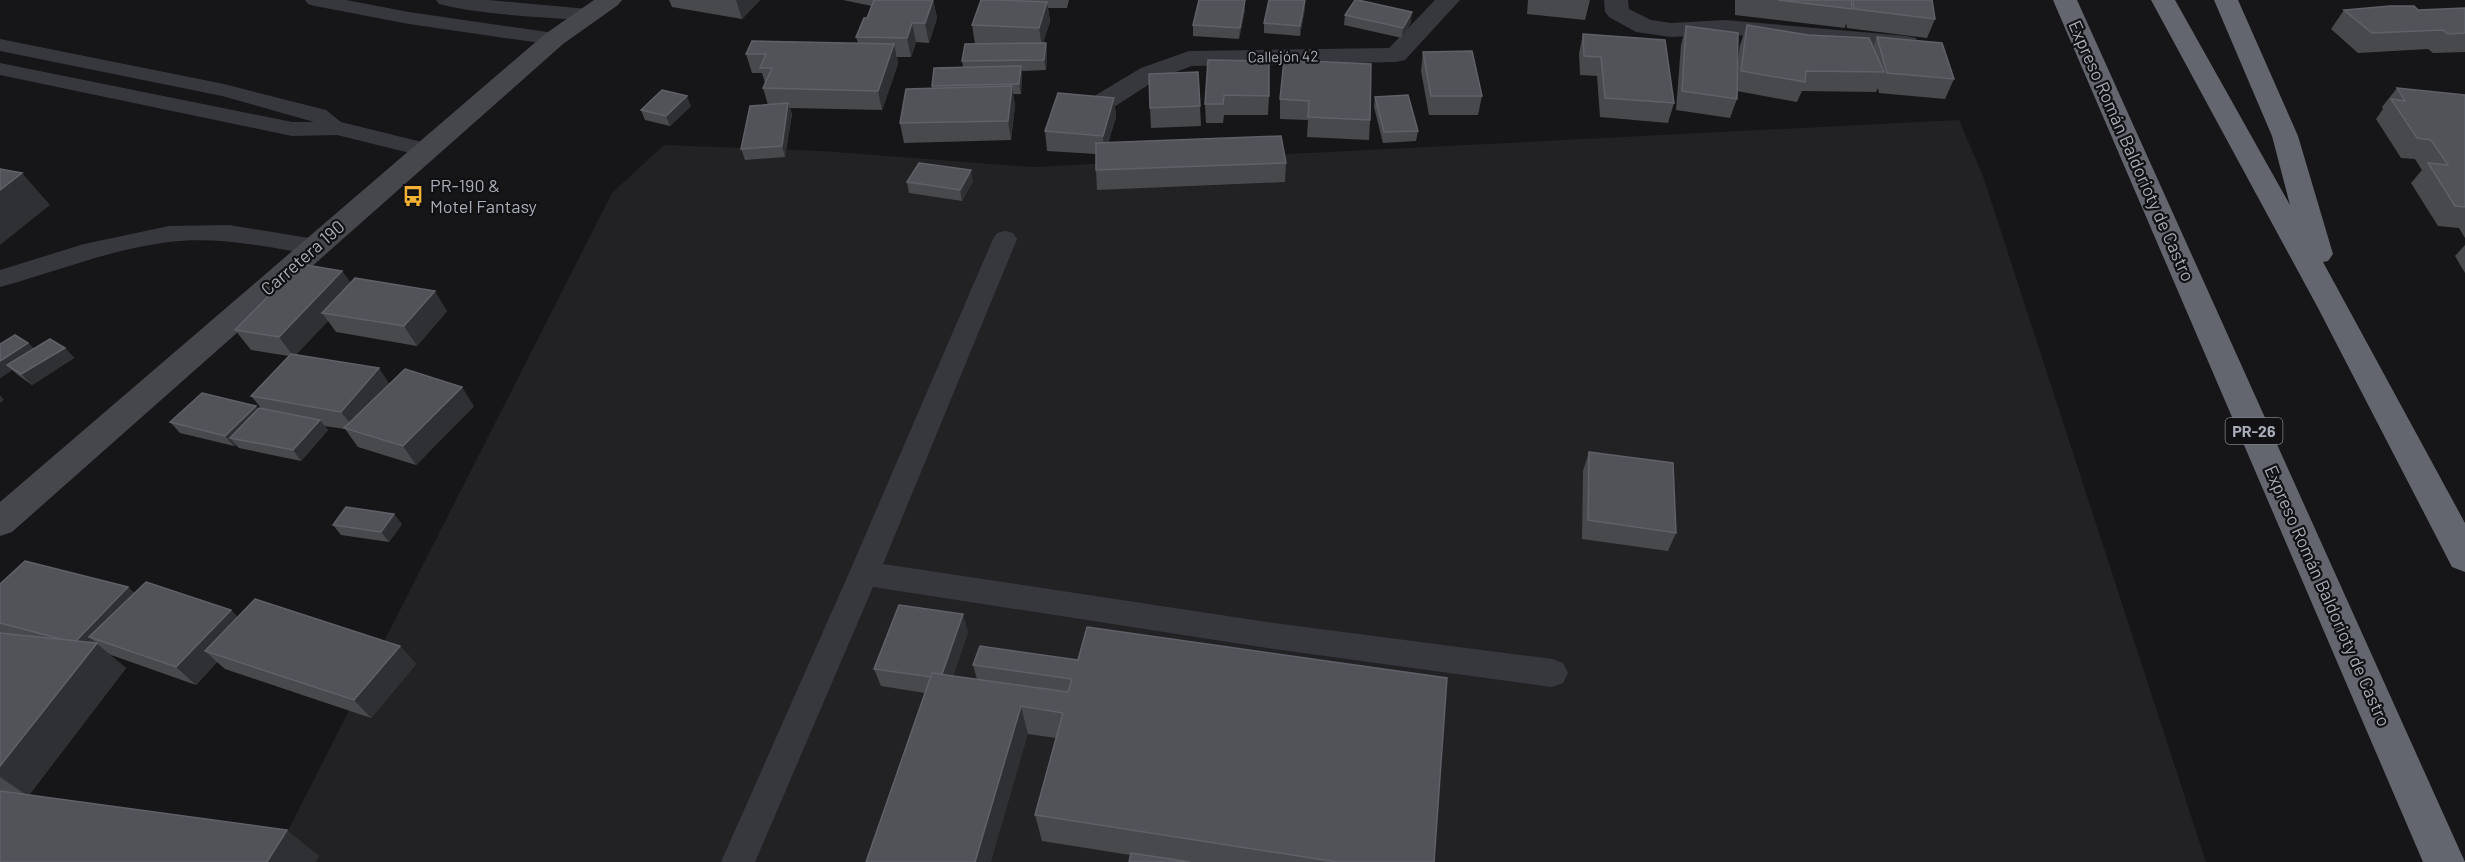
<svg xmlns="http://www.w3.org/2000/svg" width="2465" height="862" font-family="Barlow,sans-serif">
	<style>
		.built { fill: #222225 }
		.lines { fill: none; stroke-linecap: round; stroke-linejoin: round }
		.lane { fill: #37383d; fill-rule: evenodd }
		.street { fill: #37383d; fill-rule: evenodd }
		.secondary { fill: #45474d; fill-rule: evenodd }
		.highway { fill: #63666e; fill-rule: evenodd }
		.wall { fill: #47494d }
		.shaded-wall { fill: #2f3033 }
		.building { fill: #525359; stroke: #5f6168; stroke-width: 1.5 }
		.labels { text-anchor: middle; stroke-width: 4.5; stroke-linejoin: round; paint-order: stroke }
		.far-street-label { font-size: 15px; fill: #a8adb8; stroke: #111113 }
		.shield { fill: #111113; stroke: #7b7e86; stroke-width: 1.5 }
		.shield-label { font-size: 16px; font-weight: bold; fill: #a8adb8 }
		.street-label { font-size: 18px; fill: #a8adb8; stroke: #111113 }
		.poi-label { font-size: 18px; fill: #a8adb8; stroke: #111113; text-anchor: start }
	</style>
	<rect width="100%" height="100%" fill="#161618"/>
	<polygon class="built" points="1959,120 1983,176 2206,862 272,862 612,193 664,145 822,151 1032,167"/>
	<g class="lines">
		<g class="lane">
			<polygon points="305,0 346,0 409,12 554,33 561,35 564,39 561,43 554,45 409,24 315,6 308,4"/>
			<path d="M436 0H489L588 9 595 11 598 15 595 19 588 21C539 16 487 16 439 4Z"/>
			<polygon points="0,39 224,84 326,110 341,122 434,145 437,150 434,155 426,157 337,135 292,136 0,75 0,63 292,122 314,122 222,96 0,51"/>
			<path d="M229 225 315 239 323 241 327 247 323 253 315 255C267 247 218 236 169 242 111 249 56 272 0 287V270L84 244 169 226Z"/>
			<polygon points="1005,231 1013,233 1017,239 883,564 1274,623 1552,659 1563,663 1568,673 1563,683 1552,687 1274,649 873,587 755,862 721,862 849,573 993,239 997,233"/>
		</g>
		<g class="street">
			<polygon points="1435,0 1460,0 1405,60 1396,62 1192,66 1159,78 1114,107 1105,109 1096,107 1092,101 1096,95 1141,68 1189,51 1389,48"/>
			<polygon points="1604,0 1628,0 1629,9 1651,20 1671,23 1725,20 1907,36 1916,38 1919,43 1916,48 1907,50 1725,34 1671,37 1636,32 1609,17 1605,12"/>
		</g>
		<polygon class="secondary" points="594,0 622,0 618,5 563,44 12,532 0,536 0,502 545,34"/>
		<g class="highway">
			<polygon points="2053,0 2077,0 2465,862 2423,862"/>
			<polygon points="2151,0 2175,0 2290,205 2272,136 2214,0 2238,0 2298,136 2333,254 2328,261 2323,262 2465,523 2465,572 2452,567 2318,308"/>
		</g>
	</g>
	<g class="wall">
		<polygon points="669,0 760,0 742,19 672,7"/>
		<polygon points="843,0 933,0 937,18 929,43 916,42 911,57 897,57 898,64 882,110 790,108 792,114 785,157 745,160 741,149 768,105 763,88 765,83 762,73 752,73 746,54 858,43 856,37 867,18 872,6"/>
		<polygon points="981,0 1069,0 1067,8 1048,8 1050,21 1043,43 1046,43 1047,53 1046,70 1022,71 1022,76 1021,94 1013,94 1015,106 1011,140 904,143 900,123 932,88 932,86 963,67 962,61 975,44 972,25"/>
		<polygon points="1305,0 1305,8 1300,36 1264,33 1264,23"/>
		<polygon points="1528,0 1590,0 1585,20 1527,14"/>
		<polygon points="1735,0 1932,0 1935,19 1927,38 1847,28 1846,23 1845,28 1735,15"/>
		<polygon points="2465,8 2465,52 2433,53 2428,49 2358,53 2331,29 2344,10 2418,10"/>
		<polygon points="1245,10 1239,39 1193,36 1193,25"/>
		<polygon points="1345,15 1411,22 1402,38 1344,25"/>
		<polygon points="1747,25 1873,47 1877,37 1954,79 1945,99 1879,93 1878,88 1876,92 1802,91 1797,102 1737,91 1737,99 1730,118 1676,110 1681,45 1686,26 1737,68 1740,45"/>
		<polygon points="1583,34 1674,103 1668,123 1600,117 1597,76 1580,75 1579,53"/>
		<polygon points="1423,52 1482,96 1478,115 1429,115 1421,71"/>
		<polygon points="1208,60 1269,96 1268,115 1224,115 1223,123 1206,123 1205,104"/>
		<polygon points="1284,60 1370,120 1369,140 1307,137 1308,120 1280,119 1280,99"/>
		<polygon points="2397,88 2465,95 2465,238 2459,228 2438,226 2411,183 2422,170 2415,159 2401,158 2376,119 2383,109 2382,107"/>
		<polygon points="1375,97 1418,131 1416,141 1383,143 1374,107"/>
		<polygon points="1114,98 1116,117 1108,143 1286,163 1285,182 1097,190 1096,170 1096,154 1047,151 1045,131"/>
		<polygon points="691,106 670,126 645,120 641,110"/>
		<polygon points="1200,106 1201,126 1151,128 1150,108"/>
		<polygon points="973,181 962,201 909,193 907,182"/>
		<polygon points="2465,245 2465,273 2455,256"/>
		<polygon points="342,271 350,283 447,311 417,346 336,332 328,321 296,354 390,384 474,406 416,465 358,447 345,429 324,426 328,430 301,461 239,448 236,445 234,446 180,433 170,422 261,408 251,396 289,356 251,350 235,330"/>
		<polygon points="28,343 34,349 65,348 74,358 32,385 18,375 12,370 0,378 0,344"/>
		<polygon points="1589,452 1676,533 1668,551 1582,539 1583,471"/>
		<polygon points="402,524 389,542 341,535 333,525"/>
		<polygon points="0,584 135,593 238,617 400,646 416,664 371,718 225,669 217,662 196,685 111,655 105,651 126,668 29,795 319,856 315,862 0,862"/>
		<polygon points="968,632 953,676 977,679 973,665 1078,660 1434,862 1129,862 1130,855 1042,841 1035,815 1056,738 1028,734 925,693 881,686 874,669"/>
	</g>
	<g class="shaded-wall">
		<polygon points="736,0 760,0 742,19"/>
		<polygon points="933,0 937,18 929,43 925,23"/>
		<polygon points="1245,0 1245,10 1239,39 1240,28"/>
		<polygon points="1305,0 1305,8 1300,36 1300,26"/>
		<polygon points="1047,2 1050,21 1042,47 1039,28"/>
		<polygon points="1412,12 1411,22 1402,38 1403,28"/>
		<polygon points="912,23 916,42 911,57 907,38"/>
		<polygon points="1046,43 1047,53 1046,70 1044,60"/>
		<polygon points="894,44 898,64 882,110 878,91"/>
		<polygon points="1021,66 1022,76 1021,94 1019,84"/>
		<polygon points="1012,86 1015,106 1011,140 1008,121"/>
		<polygon points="687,96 691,106 670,126 666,116"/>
		<polygon points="1114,98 1116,117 1104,155 1103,136"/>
		<polygon points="788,103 792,114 785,157 782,146"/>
		<polygon points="971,170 973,181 962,201 960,190"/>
		<polygon points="22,173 50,205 0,245 0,190"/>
		<polygon points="342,271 356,290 322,313 328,321 294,357 279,337"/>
		<polygon points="435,291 447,311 417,346 404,326"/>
		<polygon points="28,343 38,354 7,365 12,370 0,378 0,361"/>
		<polygon points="65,348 74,358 32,385 21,374"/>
		<polygon points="379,368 392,388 356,431 341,412"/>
		<polygon points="462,387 474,406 416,465 403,446"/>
		<polygon points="0,395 4,400 0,403"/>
		<polygon points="256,406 265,416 230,438 236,445 234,446 225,436"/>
		<polygon points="320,420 328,430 301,461 293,450"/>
		<polygon points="394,514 402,524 389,542 381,532"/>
		<polygon points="128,587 148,605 89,637 126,668 28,796 0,777 0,766 74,643"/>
		<polygon points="231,610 249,628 205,651 217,662 196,685 176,667"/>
		<polygon points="963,614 968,632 946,696 941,679"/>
		<polygon points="400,646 416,664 371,718 354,700"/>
		<polygon points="1021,706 1028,734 991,862 975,862"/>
		<polygon points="287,830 319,856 315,862 267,862"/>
	</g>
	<g class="building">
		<polygon points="874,0 933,0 925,23 912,23 907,38 856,37 864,18 867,18"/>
		<polygon points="981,0 999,0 1047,2 1039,28 972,25"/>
		<polygon points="1199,0 1245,0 1240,28 1193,25"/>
		<polygon points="1269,0 1305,0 1300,26 1264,23"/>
		<polygon points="1355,0 1358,0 1412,12 1403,28 1345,15"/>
		<polygon points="1778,0 1851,0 1852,9"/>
		<polygon points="1853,0 1932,0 1935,19 1854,9"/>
		<polygon points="2390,6 2414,6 2418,10 2465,8 2465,33 2448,34 2443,30 2372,33 2344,10"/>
		<polygon points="1747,25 1808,35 1869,38 1884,72 1806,71 1805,82 1741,71"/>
		<polygon points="1686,26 1738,33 1737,99 1682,91"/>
		<polygon points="1583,34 1665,40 1674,103 1605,98 1601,57 1584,56"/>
		<polygon points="1877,37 1942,43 1954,79 1887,73"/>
		<polygon points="752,41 894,44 878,91 763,88 772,68 760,68 766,54 746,54"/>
		<polygon points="1046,43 1044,60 962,61 965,44"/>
		<polygon points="1472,51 1482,96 1431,96 1423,52"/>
		<polygon points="1208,60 1269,61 1269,96 1224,95 1223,104 1205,104"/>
		<polygon points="1284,60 1371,64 1370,120 1308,117 1309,101 1280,99"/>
		<polygon points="1021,66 1019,84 932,86 934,68"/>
		<polygon points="1198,72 1200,106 1150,108 1149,74"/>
		<polygon points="1012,86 1008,121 900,123 906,89"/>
		<polygon points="2397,88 2465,95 2465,207 2455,206 2428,163 2448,165 2431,140 2417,138 2391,99 2405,101"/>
		<polygon points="662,90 687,96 666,116 641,110"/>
		<polygon points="1058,93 1114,98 1103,136 1045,131"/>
		<polygon points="1408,95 1418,131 1384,132 1375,97"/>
		<polygon points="788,103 782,146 741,149 750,106"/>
		<polygon points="1281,136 1286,163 1096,170 1096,143"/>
		<polygon points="919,163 971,170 960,190 907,182"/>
		<polygon points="0,169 22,173 0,190"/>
		<polygon points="300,264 342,271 279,337 235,330"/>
		<polygon points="355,278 435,291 404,326 322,313"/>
		<polygon points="15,335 28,343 0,361 0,344"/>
		<polygon points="50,339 65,348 21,374 7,365"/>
		<polygon points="291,354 379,368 341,412 251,396"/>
		<polygon points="405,369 462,387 403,446 344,428"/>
		<polygon points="202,393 256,406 225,436 170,422"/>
		<polygon points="259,408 320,420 293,450 230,438"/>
		<polygon points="1589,452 1673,463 1676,533 1588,520"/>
		<polygon points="346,507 394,514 381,532 333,525"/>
		<polygon points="25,561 128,587 76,641 61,639 0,623 0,584"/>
		<polygon points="146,582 231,610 176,667 89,637"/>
		<polygon points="255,599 400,646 354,700 205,651"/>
		<polygon points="899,605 963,614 942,674 932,673 931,677 874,669"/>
		<polygon points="1087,627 1447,678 1434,862 1337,862 1035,815 1063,713 1021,706 975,862 866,862 932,673 1068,692 1072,679 973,665 980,646 1078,660"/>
		<polygon points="0,633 97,643 0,766"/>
		<polygon points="0,791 287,830 267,862 0,862"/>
		<polygon points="1131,853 1190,862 1129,862"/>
	</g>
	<defs>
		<symbol id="bus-bare" viewBox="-9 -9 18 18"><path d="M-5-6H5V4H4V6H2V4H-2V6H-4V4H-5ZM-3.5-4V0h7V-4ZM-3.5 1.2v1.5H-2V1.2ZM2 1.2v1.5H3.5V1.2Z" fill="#f2b134" stroke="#111113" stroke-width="2.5" paint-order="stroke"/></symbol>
	</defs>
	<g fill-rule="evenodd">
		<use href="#bus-bare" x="398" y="181" width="30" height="30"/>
	</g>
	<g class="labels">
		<g class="far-street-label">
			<text transform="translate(1283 57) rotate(-1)" y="5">Callejón 42</text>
		</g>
		<rect class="shield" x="2225.5" y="418" width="57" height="26" rx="4.5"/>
		<g class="shield-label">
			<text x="2254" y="437">PR-26</text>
		</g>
		<g class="street-label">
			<text transform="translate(2131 151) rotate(66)" y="6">Expreso Román Baldorioty de Castro</text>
			<text transform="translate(303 258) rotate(-41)" y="6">Carretera 190</text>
			<text transform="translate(2327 596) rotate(66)" y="6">Expreso Román Baldorioty de Castro</text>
		</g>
		<g class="poi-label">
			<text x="430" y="192">PR-190 &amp;<tspan x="430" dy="21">Motel Fantasy</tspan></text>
		</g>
	</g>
</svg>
